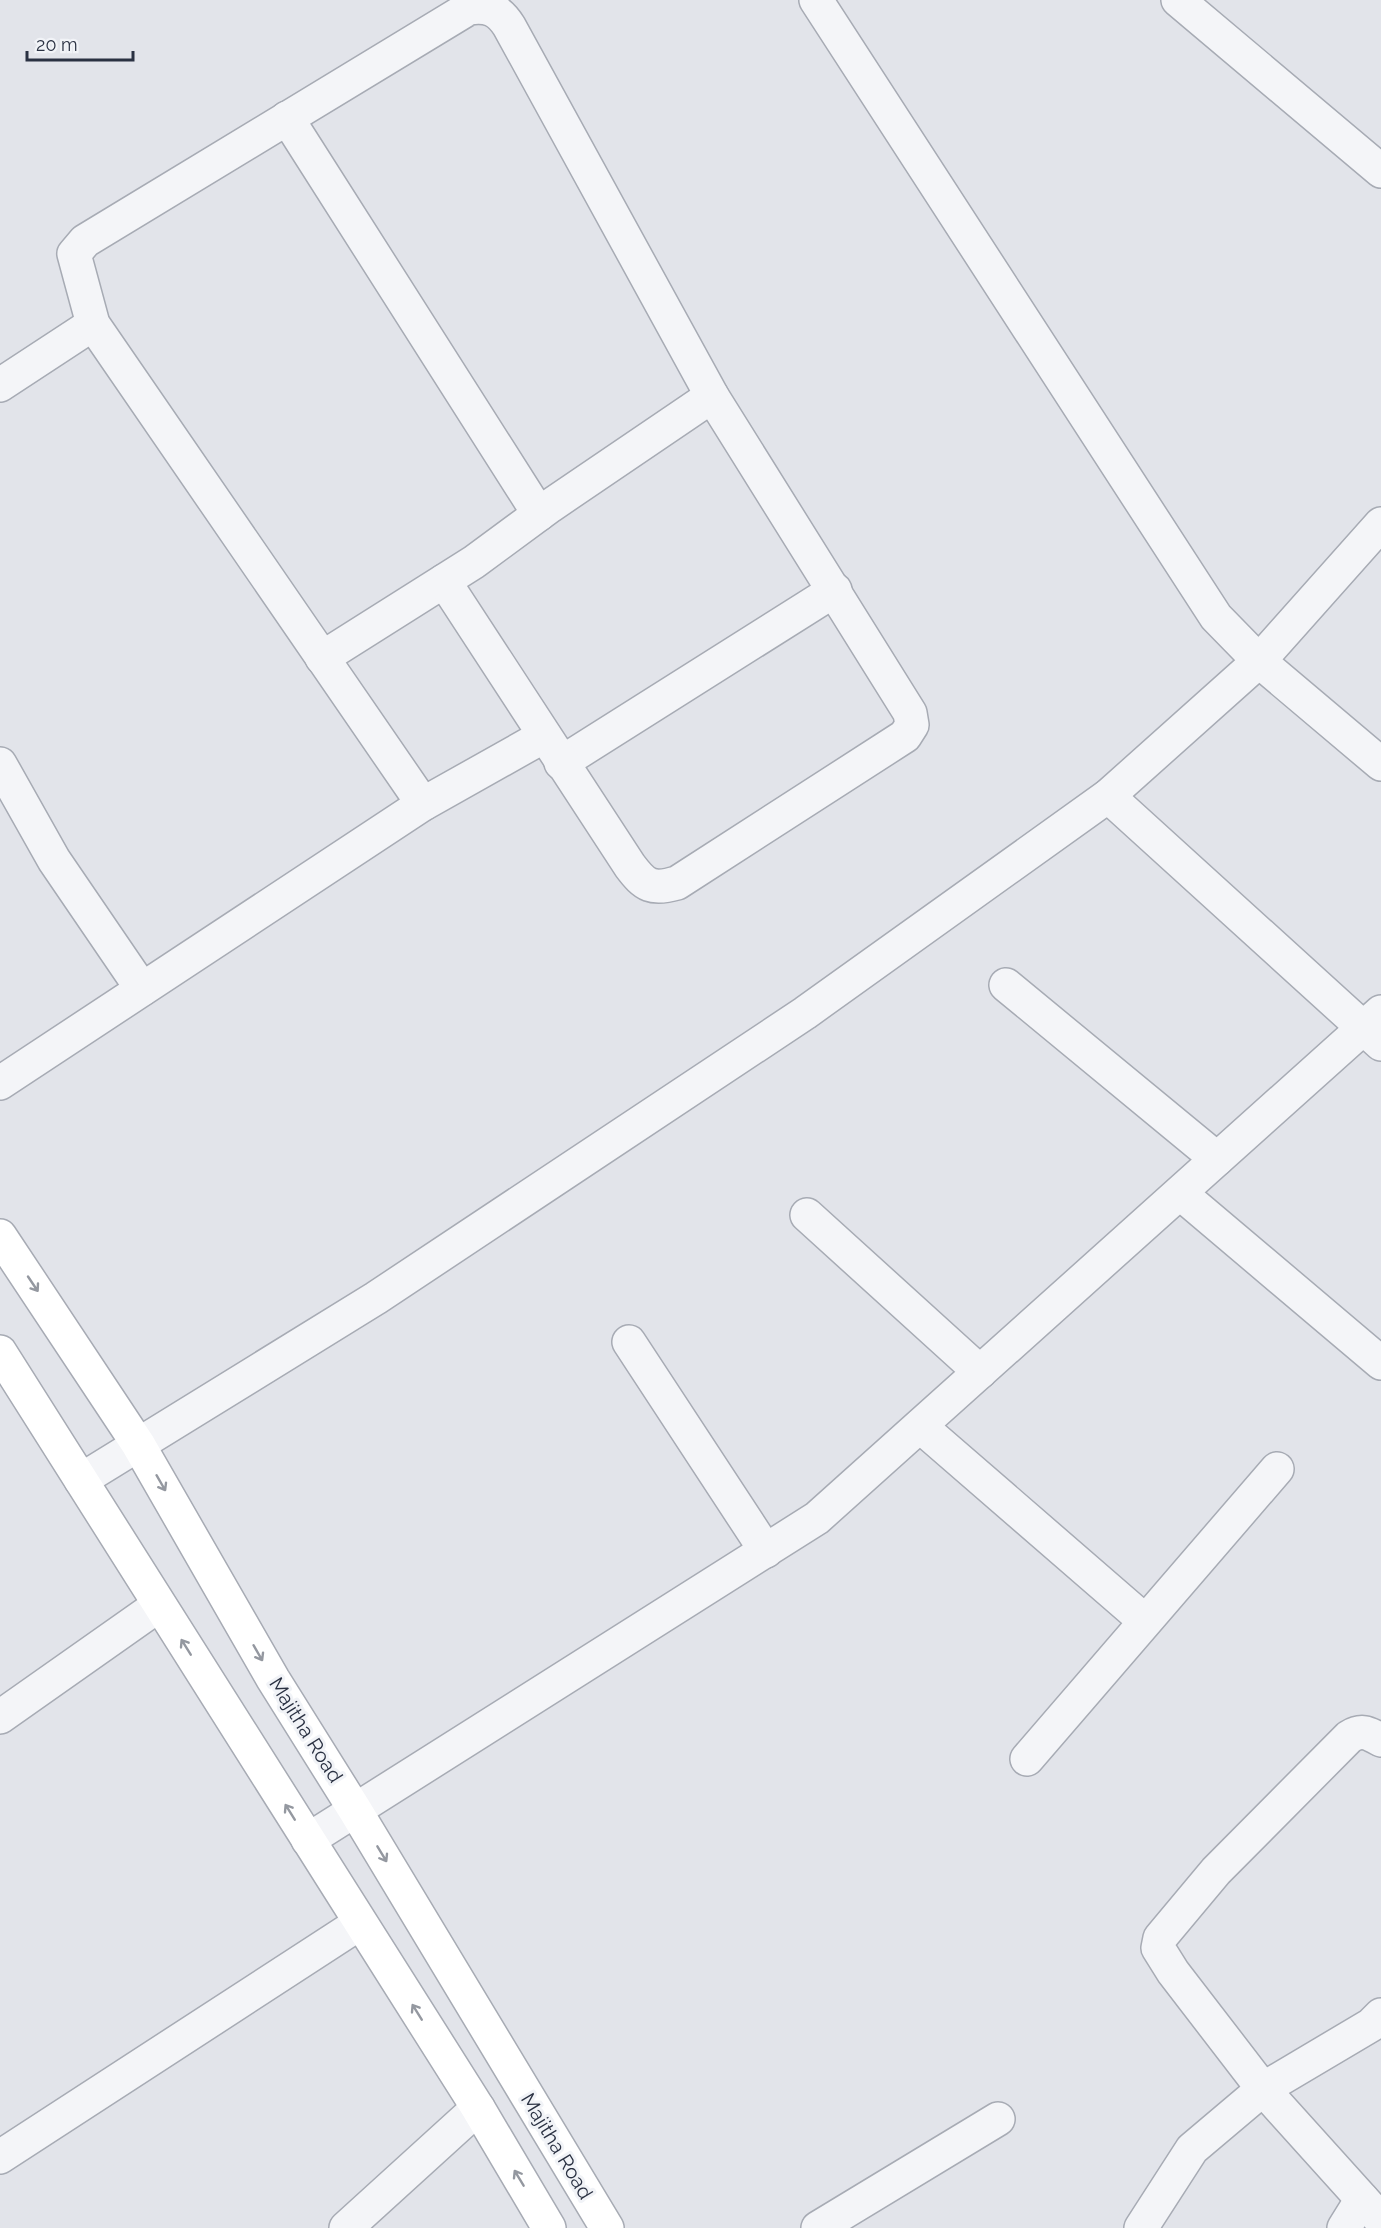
<svg xmlns="http://www.w3.org/2000/svg" width="1381" height="2228" font-family="Raleway,sans-serif">
	<style>
		.lines { fill: none; stroke-linecap: round; stroke-linejoin: round }
		.street-casing { stroke: #a7abb4; stroke-width: 36 }
		.secondary-casing { stroke: #a7abb4; stroke-width: 36 }
		.street { stroke: #f4f5f8; stroke-width: 33 }
		.secondary { stroke: #fff; stroke-width: 33 }
		.oneway { stroke: #9498a0 }
		.labels { text-anchor: middle; stroke-width: 6; stroke-linejoin: round; paint-order: stroke }
		.street-label { font-size: 20px; fill: #2a3142; stroke: #f1f3f7 }
	</style>
	<rect width="100%" height="100%" fill="#e2e4ea"/>
	<g class="lines">
		<defs>
			<g id="street">
				<polyline points="816,0 1216,617 1259,661 1381,764"/>
				<polyline points="1178,0 1381,171"/>
				<polyline points="287,118 539,514"/>
				<polyline points="0,385 93,324"/>
				<polyline points="322,658 474,562 550,506 712,396"/>
				<polyline points="561,763 835,590"/>
				<polyline points="0,764 54,860 142,989"/>
				<polyline points="1108,796 1381,1044"/>
				<path d="M423 804 93 324 74 254 85 241 469 8C488 5 499 10 509 26L712 396 910 713 912 725 905 736 677 883C652 890 645 886 630 866L444 581"/>
				<polyline points="1006,985 1217,1159"/>
				<polyline points="0,1083 423,804 544,736"/>
				<polyline points="1180,1193 1381,1363"/>
				<polyline points="807,1215 980,1372"/>
				<polyline points="629,1342 766,1551"/>
				<polyline points="920,1426 1145,1621"/>
				<polyline points="81,1480 376,1298 805,1013 1108,796 1259,661 1381,524"/>
				<polyline points="0,1717 159,1605"/>
				<path d="M1381 1740C1368 1733 1362 1729 1349 1737L1216 1871 1160 1938 1158 1948 1173 1972 1263 2089 1381 2220"/>
				<polyline points="1027,1759 1277,1469"/>
				<polyline points="308,1840 817,1518 1381,1012"/>
				<polyline points="0,2157 360,1923"/>
				<polyline points="346,2228 478,2108"/>
				<polyline points="818,2228 998,2119"/>
				<polyline points="1141,2228 1192,2149 1263,2089 1371,2025 1381,2015"/>
				<polyline points="1344,2228 1362,2199"/>
			</g>
			<g id="secondary">
				<polyline points="0,1236 138,1444 273,1679 355,1810 607,2228"/>
				<polyline points="0,1352 478,2108 549,2228"/>
			</g>
		</defs>
		<use href="#street" class="street-casing"/>
		<use href="#secondary" class="secondary-casing"/>
		<use href="#street" class="street"/>
		<use href="#secondary" class="secondary"/>
	</g>
	<defs><path id="oneway-shaft" d="M-6 0H5M1.5-3L5.5 0L1.5 3" fill="none" stroke-width="1.6" stroke-linecap="round" stroke-linejoin="round" transform="scale(1.5)"/></defs>
	<g class="oneway">
		<use href="#oneway-shaft" transform="translate(33 1284) rotate(56)"/>
		<use href="#oneway-shaft" transform="translate(161 1483) rotate(60)"/>
		<use href="#oneway-shaft" transform="translate(186 1647) rotate(-122)"/>
		<use href="#oneway-shaft" transform="translate(258 1653) rotate(60)"/>
		<use href="#oneway-shaft" transform="translate(290 1812) rotate(-122)"/>
		<use href="#oneway-shaft" transform="translate(382 1854) rotate(59)"/>
		<use href="#oneway-shaft" transform="translate(417 2012) rotate(-122)"/>
		<use href="#oneway-shaft" transform="translate(519 2178) rotate(-121)"/>
	</g>
	<g class="labels">
		<g class="street-label">
			<text transform="translate(306 1730) rotate(58)" y="7">Majitha Road</text>
			<text transform="translate(557 2146) rotate(59)" y="7">Majitha Road</text>
		</g>
	</g>
	<path d="M27 51v9h106v-9" fill="none" stroke="#2a3142" stroke-width="3"/>
	<text x="36" y="51" font-size="18" fill="#2a3142" stroke="#f1f3f7" stroke-width="4.5" paint-order="stroke">20 m</text>
</svg>
